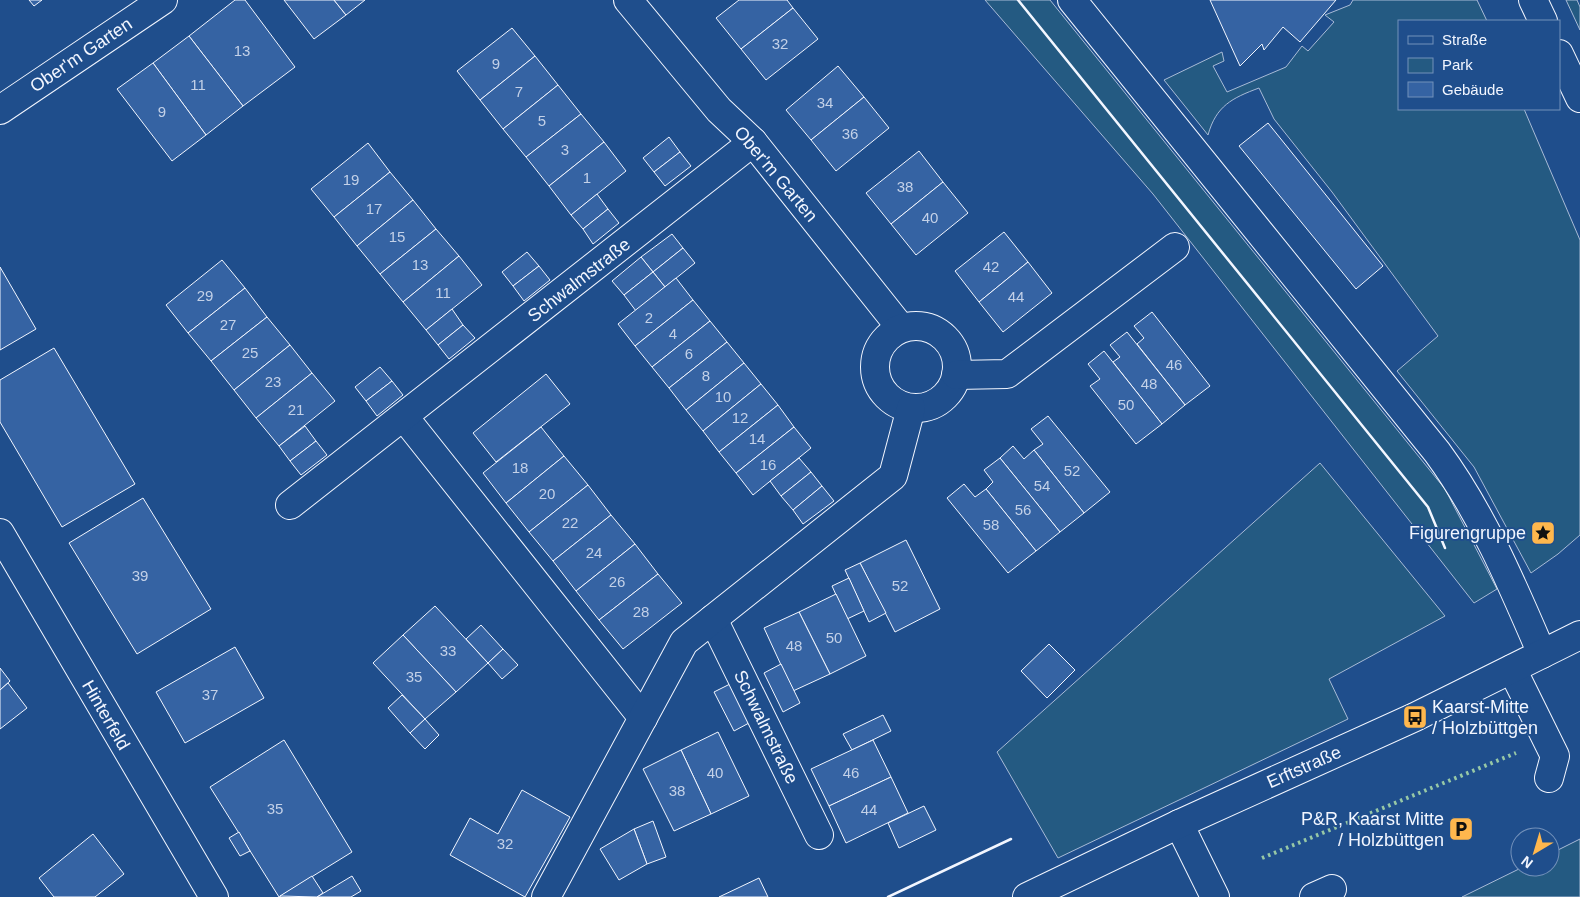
<svg xmlns="http://www.w3.org/2000/svg" width="1580" height="897" font-family="Arial,sans-serif">
	<style>
		.green { fill: #245a82; stroke: #a8bbd7 }
		.building { fill: #3563a3; stroke: #f2f6ff }
		.lines { fill: none; stroke-linecap: round; stroke-linejoin: round }
		.minor-casing { stroke: #f2f6ff; stroke-width: 30 }
		.major-casing { stroke: #f2f6ff; stroke-width: 30 }
		.minor { stroke: #1f4e8c; stroke-width: 28 }
		.major { stroke: #1f4e8c; stroke-width: 28 }
		.hedge { stroke: #97c8a6; stroke-width: 4; stroke-dasharray: 2.5 4; stroke-linecap: butt }
		.wall { stroke: #f2f6ff; stroke-width: 2.5 }
		.labels { text-anchor: middle; stroke-width: 4; stroke-linejoin: round; paint-order: stroke }
		.number-label { font-size: 15px; fill: #c3d1e8 }
		.street-label { font-size: 18px; fill: #f2f6ff; stroke: #1f4e8c }
		.poi-label { font-size: 18px; fill: #f2f6ff; stroke: #1f4e8c; text-anchor: end }
	</style>
	<rect width="100%" height="100%" fill="#1f4e8c"/>
	<g class="green">
		<polygon points="985,0 1050,0 1445,489 1497,589 1474,603 1153,194"/>
		<path d="M1353 0H1477L1487 21H1399V109H1524L1580 240V535L1558 554 1531 573 1474 467 1397 371 1438 336 1332 192 1274 119 1259 88C1232 98 1216 106 1208 135L1164 80 1222 52 1224 61 1213 66 1227 92 1286 67 1302 46 1308 51 1334 22 1325 15 1350 5Z"/>
		<polygon points="1566,0 1577,0 1580,7 1580,30"/>
		<polygon points="1320,463 1445,616 1329,679 1348,719 1058,858 997,752"/>
		<polygon points="1580,839 1580,897 1462,897 1523,867 1550,867 1550,854"/>
	</g>
	<g class="building">
		<polygon points="29,0 42,0 34,6"/>
		<polygon points="235,0 245,0 295,67 243,106 189,36"/>
		<polygon points="284,0 334,0 346,15 314,39"/>
		<polygon points="334,0 365,0 346,15"/>
		<polygon points="739,0 787,0 793,8 741,49 716,18"/>
		<polygon points="1210,0 1336,0 1300,42 1283,27 1264,50 1262,44 1240,66"/>
		<polygon points="793,8 818,39 766,80 741,49"/>
		<polygon points="512,28 535,56 480,100 457,71"/>
		<polygon points="189,36 243,106 206,135 153,63"/>
		<polygon points="535,56 558,85 503,129 480,100"/>
		<polygon points="153,63 206,135 172,161 117,89"/>
		<polygon points="838,66 864,97 811,140 786,110"/>
		<polygon points="558,85 581,114 526,157 503,129"/>
		<polygon points="864,97 889,128 836,171 811,140"/>
		<polygon points="581,114 604,142 549,186 526,157"/>
		<polygon points="1268,123 1383,266 1356,289 1239,146"/>
		<polygon points="669,137 680,152 654,172 643,158"/>
		<polygon points="604,142 626,171 571,215 549,186"/>
		<polygon points="368,143 390,172 334,217 311,189"/>
		<polygon points="919,151 943,182 891,224 866,193"/>
		<polygon points="680,152 691,166 665,186 654,172"/>
		<polygon points="390,172 413,200 357,246 334,217"/>
		<polygon points="943,182 968,213 916,255 891,224"/>
		<polygon points="597,194 608,209 583,229 571,215"/>
		<polygon points="413,200 436,229 380,274 357,246"/>
		<polygon points="608,209 619,223 593,244 583,229"/>
		<polygon points="436,229 459,256 403,302 380,274"/>
		<polygon points="1004,232 1028,262 979,302 955,271"/>
		<polygon points="672,234 683,248 653,272 641,257"/>
		<polygon points="683,248 695,263 665,287 653,272"/>
		<polygon points="527,252 539,266 513,286 502,272"/>
		<polygon points="459,256 482,285 426,330 403,302"/>
		<polygon points="641,257 653,272 624,295 612,281"/>
		<polygon points="222,260 245,288 188,333 166,305"/>
		<polygon points="1028,262 1052,293 1003,332 979,302"/>
		<polygon points="539,266 550,280 524,301 513,286"/>
		<polygon points="0,267 36,329 0,350"/>
		<polygon points="653,272 665,287 636,311 624,295"/>
		<polygon points="676,278 693,300 635,346 618,324"/>
		<polygon points="245,288 267,317 211,361 188,333"/>
		<polygon points="693,300 710,321 652,367 635,346"/>
		<polygon points="452,309 463,325 438,345 426,330"/>
		<polygon points="1152,312 1210,386 1185,405 1137,344 1144,338 1134,326"/>
		<polygon points="267,317 290,345 234,390 211,361"/>
		<polygon points="710,321 727,342 669,388 652,367"/>
		<polygon points="463,325 475,338 449,359 438,345"/>
		<polygon points="1127,332 1185,405 1162,424 1113,362 1120,357 1110,345"/>
		<polygon points="727,342 744,363 686,410 669,388"/>
		<polygon points="290,345 312,373 256,418 234,390"/>
		<polygon points="54,348 135,484 62,527 0,422 0,380"/>
		<polygon points="1104,351 1162,424 1136,444 1090,386 1100,379 1088,364"/>
		<polygon points="744,363 761,384 703,431 686,410"/>
		<polygon points="380,367 392,381 366,401 355,387"/>
		<polygon points="312,373 335,401 279,446 256,418"/>
		<polygon points="546,374 570,404 496,462 473,433"/>
		<polygon points="392,381 403,395 377,416 366,401"/>
		<polygon points="761,384 778,405 719,452 703,431"/>
		<polygon points="778,405 794,427 736,473 719,452"/>
		<polygon points="1048,416 1110,492 1084,513 1034,450 1043,444 1031,429"/>
		<polygon points="305,426 316,441 290,461 279,446"/>
		<polygon points="541,427 564,456 506,503 483,473"/>
		<polygon points="794,427 811,448 753,495 736,473"/>
		<polygon points="316,441 327,455 301,475 290,461"/>
		<polygon points="1013,446 1024,459 1034,450 1084,513 1060,532 1000,458"/>
		<polygon points="564,456 588,485 529,532 506,503"/>
		<polygon points="799,458 811,472 781,496 770,481"/>
		<polygon points="1000,458 1060,532 1036,551 986,489 993,482 984,470"/>
		<polygon points="811,472 822,486 793,510 781,496"/>
		<polygon points="964,484 975,497 986,489 1036,551 1008,573 947,498"/>
		<polygon points="588,485 611,515 553,561 529,532"/>
		<polygon points="822,486 834,501 803,524 793,510"/>
		<polygon points="143,498 211,609 137,654 69,543"/>
		<polygon points="611,515 635,544 576,591 553,561"/>
		<polygon points="906,540 940,609 895,632 860,563"/>
		<polygon points="635,544 658,574 599,620 576,591"/>
		<polygon points="860,563 886,613 869,622 845,570"/>
		<polygon points="658,574 682,603 623,649 599,620"/>
		<polygon points="849,578 864,611 847,619 832,586"/>
		<polygon points="836,594 866,656 830,674 799,612"/>
		<polygon points="435,606 488,663 456,692 403,635"/>
		<polygon points="799,612 830,674 793,691 764,628"/>
		<polygon points="481,625 503,649 488,663 466,639"/>
		<polygon points="403,635 456,692 425,719 373,663"/>
		<polygon points="1049,644 1075,670 1047,698 1021,671"/>
		<polygon points="235,647 264,698 185,743 156,692"/>
		<polygon points="503,649 518,665 502,679 488,663"/>
		<polygon points="781,664 800,703 783,712 764,673"/>
		<polygon points="0,668 10,681 0,690"/>
		<polygon points="8,683 27,708 0,729 0,690"/>
		<polygon points="730,684 749,723 734,731 714,692"/>
		<polygon points="402,695 425,719 410,733 388,708"/>
		<polygon points="883,715 891,731 852,750 843,734"/>
		<polygon points="425,719 439,735 425,749 410,733"/>
		<polygon points="718,732 749,796 711,814 681,750"/>
		<polygon points="284,740 352,852 279,897 210,787"/>
		<polygon points="873,740 891,777 829,806 811,769"/>
		<polygon points="681,750 711,814 674,831 643,769"/>
		<polygon points="891,777 908,813 846,843 829,806"/>
		<polygon points="522,790 570,817 525,897 450,855 470,818 498,834"/>
		<polygon points="924,806 936,830 899,848 888,823"/>
		<polygon points="653,821 666,857 647,864 634,829"/>
		<polygon points="634,829 647,864 619,880 600,849"/>
		<polygon points="239,832 250,851 240,856 229,838"/>
		<polygon points="93,834 124,874 95,897 54,897 39,878"/>
		<polygon points="312,876 323,893 317,897 280,896"/>
		<polygon points="352,876 361,891 351,897 317,897"/>
		<polygon points="759,878 768,897 719,897"/>
	</g>
	<g class="lines">
		<defs>
			<g id="minor">
				<polyline points="628,0 719,110 753,142 901,328"/>
				<path d="M1072 0 1437 452C1482 513 1512 584 1542 654"/>
				<polyline points="0,110 163,0"/>
				<circle cx="916" cy="367" r="41"/>
				<polyline points="956,375 1007,374 1175,247"/>
				<polyline points="404,417 643,718"/>
				<polyline points="290,505 753,142"/>
				<polyline points="0,533 214,897"/>
				<polyline points="713,619 819,835"/>
				<polyline points="1512,669 1555,756 1549,778"/>
				<polyline points="1179,824 1215,897"/>
				<polyline points="546,897 684,642 893,476 911,408"/>
				<polyline points="1027,897 1179,824 1415,717 1580,635"/>
				<polyline points="1314,897 1332,889"/>
			</g>
			<g id="major">
				<polyline points="1533,0 1543,21"/>
				<polyline points="1559,54 1580,98"/>
			</g>
		</defs>
		<use href="#minor" class="minor-casing"/>
		<use href="#major" class="major-casing"/>
		<use href="#minor" class="minor"/>
		<use href="#major" class="major"/>
		<polyline class="hedge" points="1262,858 1516,753"/>
		<g class="wall">
			<polyline points="1018,0 1428,507 1445,548"/>
			<polyline points="888,897 1011,839"/>
		</g>
	</g>
	<defs>
		<symbol id="sight-square" viewBox="-11 -11 22 22"><rect x="-9" y="-9" width="18" height="18" rx="4" fill="#ffb74d" stroke="#1f4e8c"/><path d="M0-6L1.8-2.2L6-1.7L2.9 1.2L3.7 5.4L0 3.3L-3.7 5.4L-2.9 1.2L-6-1.7L-1.8-2.2Z" fill="#111"/></symbol>
		<symbol id="bus-square" viewBox="-11 -11 22 22"><rect x="-9" y="-9" width="18" height="18" rx="4" fill="#ffb74d" stroke="#1f4e8c"/><path d="M-5-6H5V4H4V6H2V4H-2V6H-4V4H-5ZM-3.5-4V0h7V-4ZM-3.5 1.2v1.5H-2V1.2ZM2 1.2v1.5H3.5V1.2Z" fill="#111"/></symbol>
		<symbol id="parking-square" viewBox="-11 -11 22 22"><rect x="-9" y="-9" width="18" height="18" rx="4" fill="#ffb74d" stroke="#1f4e8c"/><path d="M-3.5-5.5H1a3.5 3.5 0 0 1 0 7H-1V5.5H-3.5ZM-1-3.4V-.6H.8a1.4 1.4 0 0 0 0-2.8Z" fill="#111"/></symbol>
	</defs>
	<g fill-rule="evenodd">
		<use href="#sight-square" x="1529" y="519" width="28" height="28"/>
		<use href="#bus-square" x="1401" y="703" width="28" height="28"/>
		<use href="#parking-square" x="1447" y="815" width="28" height="28"/>
	</g>
	<g class="labels">
		<g class="number-label">
			<text x="780" y="49">32</text>
			<text x="242" y="56">13</text>
			<text x="496" y="69">9</text>
			<text x="198" y="90">11</text>
			<text x="519" y="97">7</text>
			<text x="825" y="108">34</text>
			<text x="162" y="117">9</text>
			<text x="542" y="126">5</text>
			<text x="850" y="139">36</text>
			<text x="565" y="155">3</text>
			<text x="587" y="183">1</text>
			<text x="351" y="185">19</text>
			<text x="905" y="192">38</text>
			<text x="374" y="214">17</text>
			<text x="930" y="223">40</text>
			<text x="397" y="242">15</text>
			<text x="420" y="270">13</text>
			<text x="991" y="272">42</text>
			<text x="443" y="298">11</text>
			<text x="205" y="301">29</text>
			<text x="1016" y="302">44</text>
			<text x="649" y="323">2</text>
			<text x="228" y="330">27</text>
			<text x="673" y="339">4</text>
			<text x="250" y="358">25</text>
			<text x="689" y="359">6</text>
			<text x="1174" y="370">46</text>
			<text x="706" y="381">8</text>
			<text x="273" y="387">23</text>
			<text x="1149" y="389">48</text>
			<text x="723" y="402">10</text>
			<text x="1126" y="410">50</text>
			<text x="296" y="415">21</text>
			<text x="740" y="423">12</text>
			<text x="757" y="444">14</text>
			<text x="768" y="470">16</text>
			<text x="520" y="473">18</text>
			<text x="1072" y="476">52</text>
			<text x="1042" y="491">54</text>
			<text x="547" y="499">20</text>
			<text x="1023" y="515">56</text>
			<text x="570" y="528">22</text>
			<text x="991" y="530">58</text>
			<text x="594" y="558">24</text>
			<text x="140" y="581">39</text>
			<text x="617" y="587">26</text>
			<text x="900" y="591">52</text>
			<text x="641" y="617">28</text>
			<text x="834" y="643">50</text>
			<text x="794" y="651">48</text>
			<text x="448" y="656">33</text>
			<text x="414" y="682">35</text>
			<text x="210" y="700">37</text>
			<text x="715" y="778">40</text>
			<text x="851" y="778">46</text>
			<text x="677" y="796">38</text>
			<text x="275" y="814">35</text>
			<text x="869" y="815">44</text>
			<text x="505" y="849">32</text>
		</g>
		<g class="street-label">
			<text transform="translate(81 55) rotate(-34)" y="6">Ober'm Garten</text>
			<text transform="translate(776 174) rotate(50)" y="6">Ober'm Garten</text>
			<text transform="translate(579 280) rotate(-38)" y="6">Schwalmstraße</text>
			<text transform="translate(106 715) rotate(60)" y="6">Hinterfeld</text>
			<text transform="translate(766 727) rotate(64)" y="6">Schwalmstraße</text>
			<text transform="translate(1304 767) rotate(-24)" y="6">Erftstraße</text>
		</g>
		<g class="poi-label">
			<text x="1526" y="539">Figurengruppe</text>
			<text x="1432" y="713" text-anchor="start">Kaarst-Mitte<tspan x="1432" dy="21">/ Holzbüttgen</tspan></text>
			<text x="1444" y="825">P&amp;R, Kaarst Mitte<tspan x="1444" dy="21">/ Holzbüttgen</tspan></text>
		</g>
	</g>
	<rect x="1398" y="20" width="162" height="90" fill="#1f4e8c" stroke="#7391ba"/>
	<rect x="1408" y="36" width="25" height="8" fill="#1f4e8c" stroke="#7391ba"/>
	<text x="1442" y="45" font-size="15" fill="#f2f6ff">Straße</text>
	<rect x="1408" y="58" width="25" height="15" fill="#245a82" stroke="#7391ba"/>
	<text x="1442" y="70" font-size="15" fill="#f2f6ff">Park</text>
	<rect x="1408" y="82" width="25" height="15" fill="#3563a3" stroke="#7391ba"/>
	<text x="1442" y="95" font-size="15" fill="#f2f6ff">Gebäude</text>
	<g transform="translate(1535 852) rotate(218)"><circle r="24" fill="#1f4e8c" stroke="#7391ba"/>
	<path d="M0-4L9 19L0 12L-9 19Z" fill="#ffb74d"/>
	<text y="-8" font-size="14" font-weight="bold" text-anchor="middle" fill="#f2f6ff">N</text>
	</g>
</svg>
